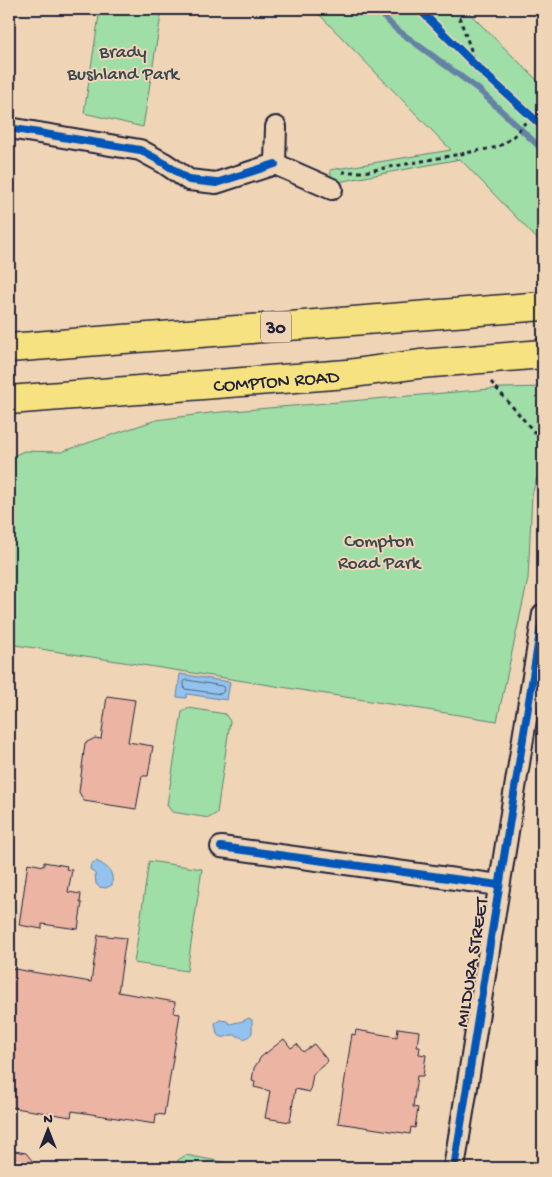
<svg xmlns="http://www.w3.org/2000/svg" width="552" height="1177" font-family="'Gochi Hand',sans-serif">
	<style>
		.green { fill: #9fdea7; stroke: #608071 }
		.water { fill: #92c2ed; stroke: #6582a6 }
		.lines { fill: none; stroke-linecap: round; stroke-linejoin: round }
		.shore { stroke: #4f6282; stroke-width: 1 }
		.stream { stroke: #6582a6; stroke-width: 6 }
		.building { fill: #ecb4a3; stroke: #22223b }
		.street-casing { stroke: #22223b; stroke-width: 24 }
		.primary-casing { stroke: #22223b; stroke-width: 31 }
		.path { stroke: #22223b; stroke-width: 3; stroke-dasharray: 4 4; stroke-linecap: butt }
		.street { stroke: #efd5b6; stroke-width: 20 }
		.primary { stroke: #f7e281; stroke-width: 28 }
		.cycleway-casing { stroke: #efd5b6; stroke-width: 11 }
		.cycleway { stroke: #0057b8; stroke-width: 8 }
		.labels { text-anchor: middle; stroke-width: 4; stroke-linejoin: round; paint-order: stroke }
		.shield { fill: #efd5b6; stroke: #605860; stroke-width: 1 }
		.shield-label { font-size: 18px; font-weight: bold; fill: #22223b }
		.park-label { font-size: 19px; fill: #3b4851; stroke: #efd5b6 }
		.street-label { font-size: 19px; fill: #22223b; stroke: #efd5b6 }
	</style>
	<rect width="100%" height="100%" fill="#efd5b6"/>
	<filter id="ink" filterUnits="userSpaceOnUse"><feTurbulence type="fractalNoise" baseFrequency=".02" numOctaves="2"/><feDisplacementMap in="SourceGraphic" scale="10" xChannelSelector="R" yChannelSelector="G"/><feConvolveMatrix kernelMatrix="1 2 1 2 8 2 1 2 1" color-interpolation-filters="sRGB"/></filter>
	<g filter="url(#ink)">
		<g class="green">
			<polygon points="100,9 162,9 143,127 84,113"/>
			<polygon points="314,9 470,9 467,11 543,86 543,245 460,159 333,183 330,170 451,150"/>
			<polygon points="543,387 543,472 538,474 532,495 528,579 497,721 9,644 9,485 13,456 24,451 61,452 156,420 210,413 502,388"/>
			<polygon points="189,708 225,714 230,721 217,813 209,818 172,812 167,805 182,712"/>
			<polygon points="149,861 202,869 187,971 134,963"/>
			<polygon points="186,1155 228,1163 231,1168 176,1168 178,1160"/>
		</g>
		<g class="water">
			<polygon points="180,674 230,682 227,700 187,694 186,698 177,697"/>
			<path d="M96 861C107 866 114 871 112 885L106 888 99 887 96 884 95 874 90 869 91 864Z"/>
			<path d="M249 1018 252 1020V1033C243 1044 242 1035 233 1035 225 1035 226 1041 217 1034L215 1023 220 1020 227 1021 230 1024 243 1021Z"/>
		</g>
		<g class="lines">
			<polygon class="shore" points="187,680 222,686 224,688 223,692 221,694 185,689 184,687 184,682"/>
			<polyline class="stream" points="376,9 396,29 478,89 543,150"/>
		</g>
		<g class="building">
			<polygon points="107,696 135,700 128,742 153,746 148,776 142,776 136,809 84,801 79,792 85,743 95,738 101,739"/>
			<polygon points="44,862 67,866 66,869 72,870 68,892 81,894 80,903 82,903 78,929 42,924 42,929 19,925 28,863 44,866"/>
			<polygon points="98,935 126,938 118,992 175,1002 174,1013 180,1014 164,1115 156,1114 155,1124 72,1111 71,1117 9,1107 9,968 91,982"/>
			<polygon points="398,1028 419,1031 417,1047 420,1047 419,1054 426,1055 423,1076 417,1076 413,1107 418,1108 415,1128 411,1127 410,1134 338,1123 352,1034 355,1035 356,1030 397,1037"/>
			<polygon points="284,1039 291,1048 297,1044 303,1052 314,1044 328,1061 313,1074 310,1092 295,1089 290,1122 265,1118 270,1091 254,1087 255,1082 252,1081 254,1068 261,1057"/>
			<polygon points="9,1150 26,1153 38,1168 9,1168"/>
		</g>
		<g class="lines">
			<defs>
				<g id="street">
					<polyline points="276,127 275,164 332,189"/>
					<polyline points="9,128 140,150 164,163 189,180 216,183 275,164"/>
					<polyline points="221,847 499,885"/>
					<polyline points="454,1168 543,614"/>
				</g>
				<g id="primary">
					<polyline points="9,348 543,306"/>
					<path id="s1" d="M9 400 347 374 420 364 543 354"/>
				</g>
			</defs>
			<use href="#street" class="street-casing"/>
			<use href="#primary" class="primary-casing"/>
			<g class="path">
				<polyline points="462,9 460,19 477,67"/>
				<polyline points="342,172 363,172 498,147 512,138 531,116"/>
				<polyline points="491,382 542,441 543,445"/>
			</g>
			<use href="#street" class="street"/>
			<use href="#primary" class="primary"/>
			<defs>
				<g id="cycleway">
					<polyline points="419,9 477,67 543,127"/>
					<polyline points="9,128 140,150 164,163 189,180 216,183 275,164"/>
					<polyline points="221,847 499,885"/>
					<polyline points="454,1168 543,614"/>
				</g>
			</defs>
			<use href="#cycleway" class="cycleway-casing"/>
			<use href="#cycleway" class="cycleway"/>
		</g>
	</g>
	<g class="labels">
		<rect class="shield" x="261" y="311.5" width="30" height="31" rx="4"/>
		<g class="shield-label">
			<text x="276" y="333">30</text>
		</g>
		<g class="park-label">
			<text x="123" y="57">Brady<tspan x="123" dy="22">Bushland Park</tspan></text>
			<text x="379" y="546">Compton<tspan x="379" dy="22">Road Park</tspan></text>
		</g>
		<g class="street-label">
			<text dy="7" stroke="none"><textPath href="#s1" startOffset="268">COMPTON ROAD</textPath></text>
			<text transform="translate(470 962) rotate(-81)" y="7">MILDURA STREET</text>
		</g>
	</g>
	<rect width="552" height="1177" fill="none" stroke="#efd5b6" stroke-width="30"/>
	<rect x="15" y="15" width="522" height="1147" fill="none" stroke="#22223b" stroke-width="2" filter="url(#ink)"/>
	<g transform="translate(48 1130)" stroke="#efd5b6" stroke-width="4" paint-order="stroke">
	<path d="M0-4L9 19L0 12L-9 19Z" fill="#22223b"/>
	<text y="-8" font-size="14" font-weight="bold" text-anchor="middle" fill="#22223b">N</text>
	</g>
</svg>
